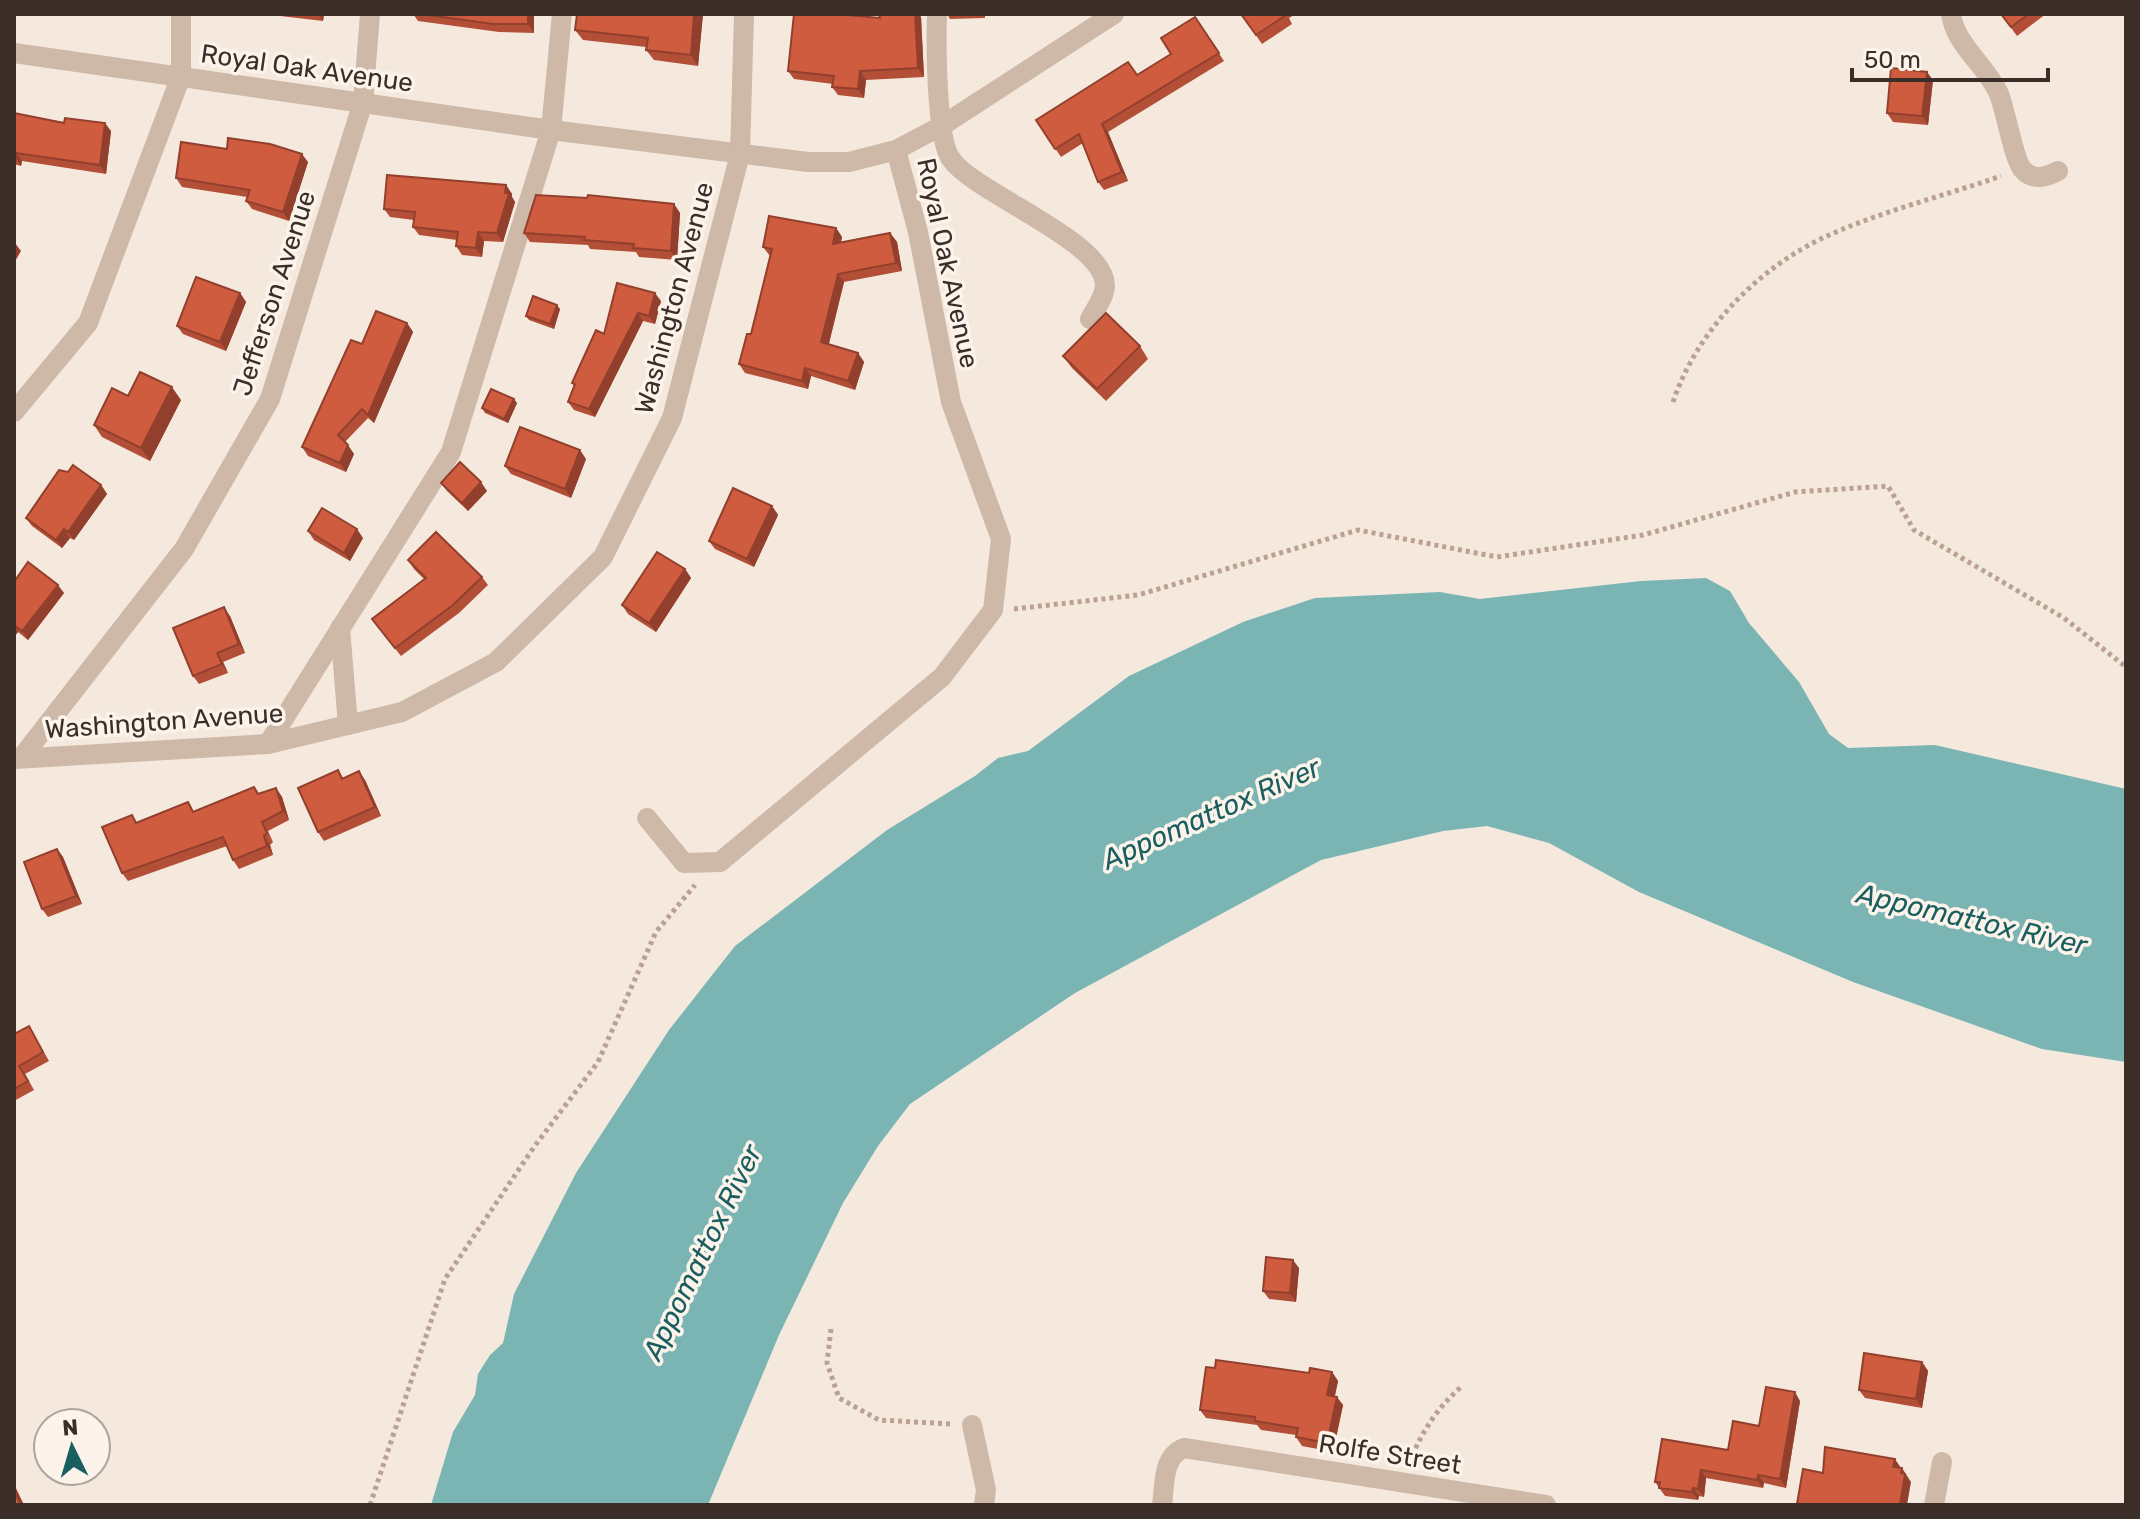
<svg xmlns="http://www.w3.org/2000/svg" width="2140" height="1519" font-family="Rubik,sans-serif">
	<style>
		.water { fill: #7ab5b4 }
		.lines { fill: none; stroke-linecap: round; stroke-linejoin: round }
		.path { stroke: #baa192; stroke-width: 5; stroke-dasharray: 4 4; stroke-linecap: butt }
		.minor { stroke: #ceb8a8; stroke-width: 20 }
		.wall { fill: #b34f37 }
		.shaded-wall { fill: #92402d }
		.building { fill: #d05c40; stroke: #92402d; stroke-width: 2 }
		.labels { text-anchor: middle; stroke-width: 7; stroke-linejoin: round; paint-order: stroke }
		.street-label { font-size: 26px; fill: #3b2e29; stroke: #fcf3eb }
		.water-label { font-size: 28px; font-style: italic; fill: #1a5f60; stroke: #fcf3eb }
	</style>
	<rect width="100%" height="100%" fill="#f5e9de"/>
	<polygon class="water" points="1706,578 1730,591 1749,623 1799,682 1829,734 1848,748 1935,745 2126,789 2126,1062 2042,1049 1853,982 1639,892 1549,843 1487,826 1443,831 1321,860 1075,993 910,1104 878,1146 843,1203 779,1335 708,1505 431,1505 453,1432 475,1395 478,1374 490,1355 503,1343 514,1294 576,1173 669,1030 735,946 887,830 975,776 998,758 1028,751 1129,676 1243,622 1315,598 1440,592 1480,599 1641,581"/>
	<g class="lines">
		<g class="path">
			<path d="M1673 402C1697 330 1759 267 1827 236 1882 211 1944 196 2001 176"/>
			<polyline points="1014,609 1138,595 1358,530 1497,557 1643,535 1795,492 1888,486 1914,530 2064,618 2126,667"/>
			<polyline points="831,1329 827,1363 839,1398 879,1420 951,1424"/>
			<path d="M1409 1463C1422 1432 1436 1409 1462 1386"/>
			<polyline points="370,1505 445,1279 534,1147 598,1062 656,932 695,885"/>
		</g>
		<g class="minor">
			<path d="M937 14C936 42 936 139 951 159 974 193 1104 240 1105 285 1105 297 1095 309 1090 319"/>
			<path d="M1951 14C1955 45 1987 66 1999 94 2006 111 2014 163 2024 171 2035 181 2046 177 2058 171"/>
			<polyline points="14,53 551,130 808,162 849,162 896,150 943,125 1114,14"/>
			<polyline points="14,412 88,323 181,76 181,14"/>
			<polyline points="340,628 348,725"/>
			<polyline points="268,744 451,452 551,130 562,14"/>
			<polyline points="22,757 184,549 270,399 363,102 370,14"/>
			<polyline points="14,759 268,744 402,712 496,662 603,557 672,418 740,154 744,14"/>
			<polyline points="647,818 684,863 720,862 942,677 993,610 1001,539 951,402 918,232 896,150"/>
			<polyline points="972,1425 986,1490 984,1505"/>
			<path d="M1162 1505C1165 1484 1162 1457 1184 1448L1546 1505"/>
			<polyline points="1934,1505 1942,1462"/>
		</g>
	</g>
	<g class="wall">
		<polygon points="263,14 324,14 323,21"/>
		<polygon points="413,14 534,14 534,33 499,32 418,21"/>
		<polygon points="703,14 698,66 654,60 646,50 646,47 583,40 575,30"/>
		<polygon points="879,14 918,14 921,17 924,77 866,80 864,98 838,95 832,87 833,84 794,79 788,71 880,18"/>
		<polygon points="947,14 985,14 985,18 950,19"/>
		<polygon points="1241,14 1296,14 1289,18 1292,24 1262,44"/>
		<polygon points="2001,14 2046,14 2017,36"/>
		<polygon points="1195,17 1224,61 1108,132 1128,181 1104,190 1098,182 1083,143 1061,157 1036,120 1137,75 1171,54"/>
		<polygon points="1933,80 1928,125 1893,122 1887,113"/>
		<polygon points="14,113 111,131 106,174 22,161 21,166 14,164"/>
		<polygon points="308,162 289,221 252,209 246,201 247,197 182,187 176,178"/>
		<polygon points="506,185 512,194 512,197 515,202 503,242 484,241 482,257 462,255 456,246 457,240 419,235 413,227 414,220 390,217 384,209"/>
		<polygon points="674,204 680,213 677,260 639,257 636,252 590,249 588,245 530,242 524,233"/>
		<polygon points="836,228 842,237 841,242 890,233 897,242 902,271 844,282 829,344 858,353 864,362 855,390 811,376 808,389 745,373 739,364 751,334 770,256 763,247"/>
		<polygon points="240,293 246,302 226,351 183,334 177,326"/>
		<polygon points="661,301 655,324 643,321 595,417 574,410 568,402 574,386 572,383 604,334"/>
		<polygon points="560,309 554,329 529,320 526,316"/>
		<polygon points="407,323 413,332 374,423 368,418 345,442 354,454 346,472 308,456 302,447 362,344"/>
		<polygon points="1140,346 1148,359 1106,401 1072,368 1063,356"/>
		<polygon points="128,396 181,400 150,461 102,437 94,425"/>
		<polygon points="517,403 508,423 485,413 482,408"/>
		<polygon points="586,459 571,498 511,474 505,466"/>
		<polygon points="441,483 487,491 468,511 447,491"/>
		<polygon points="101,485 107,494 74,540 70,538 62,548 32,526 26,518"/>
		<polygon points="772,506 778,515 754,567 715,549 709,541"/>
		<polygon points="308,531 363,538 350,561 314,540"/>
		<polygon points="408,560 482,577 488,585 459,613 401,656 372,619 424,579 414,569"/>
		<polygon points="685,569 691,578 656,632 628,614 622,605"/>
		<polygon points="14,575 16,578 64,593 28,640 18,632 14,637"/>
		<polygon points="230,616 245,653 223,662 228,673 199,684 193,676"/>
		<polygon points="338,770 343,778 365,780 381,816 324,841 318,832"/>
		<polygon points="254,787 259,794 276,788 282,797 289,820 268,831 273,842 270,845 273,855 239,869 233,860 227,846 128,881 122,873 138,823 195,812"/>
		<polygon points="57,849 63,857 82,904 48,917 42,909"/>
		<polygon points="29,1026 49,1061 25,1074 34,1090 14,1101 14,1034"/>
		<polygon points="1299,1268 1296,1302 1269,1299 1263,1291"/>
		<polygon points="1922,1362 1928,1371 1922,1408 1865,1398 1859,1390"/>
		<polygon points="1215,1368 1309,1373 1332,1372 1338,1381 1335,1396 1343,1405 1333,1452 1302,1446 1296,1437 1296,1435 1261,1430 1257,1425 1206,1418 1200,1410"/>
		<polygon points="1800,1401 1786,1488 1764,1483 1763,1488 1706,1478 1704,1497 1699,1496 1698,1500 1665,1496 1655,1482 1728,1450 1759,1426"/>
	</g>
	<g class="shaded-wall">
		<polygon points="318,14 324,14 323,21"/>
		<polygon points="528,14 534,14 534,33 528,24"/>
		<polygon points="694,14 703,14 698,66 691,55"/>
		<polygon points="915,14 918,14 921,17 924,77 918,68"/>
		<polygon points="860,71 866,80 864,98 858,89"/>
		<polygon points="1927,72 1933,80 1928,125 1922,116"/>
		<polygon points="105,123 111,131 106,174 100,165"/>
		<polygon points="1102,124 1108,132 1128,181 1122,172"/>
		<polygon points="16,153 22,161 21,166 15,157"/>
		<polygon points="302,154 308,162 289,221 283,212"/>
		<polygon points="506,185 512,194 512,197 515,202 503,242 497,233"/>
		<polygon points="674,204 680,213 677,260 671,251"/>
		<polygon points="836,228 842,237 839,252 833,244"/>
		<polygon points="478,232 484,241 482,257 476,248"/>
		<polygon points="890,233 897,242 902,271 896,263"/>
		<polygon points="15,243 21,251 14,263 14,245"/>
		<polygon points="838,274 844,282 827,350 821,342"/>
		<polygon points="240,293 246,302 226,351 220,342"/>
		<polygon points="655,293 661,301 655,324 649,316"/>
		<polygon points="557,305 560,309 554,329 550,324"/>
		<polygon points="638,313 643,321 595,417 589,409"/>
		<polygon points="407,323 413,332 374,423 368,415"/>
		<polygon points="858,353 864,362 855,390 848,381"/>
		<polygon points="805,368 811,376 808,389 802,381"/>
		<polygon points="172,387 181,400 150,461 141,448"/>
		<polygon points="514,399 517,403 508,423 504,419"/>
		<polygon points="348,445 354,454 346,472 340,463"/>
		<polygon points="580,450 586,459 571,498 565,489"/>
		<polygon points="481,482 487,491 468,511 462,503"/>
		<polygon points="101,485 107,494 74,540 68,532"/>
		<polygon points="772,506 778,515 754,567 747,559"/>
		<polygon points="64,529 70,538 62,548 56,540"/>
		<polygon points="357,529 363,538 350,561 344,553"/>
		<polygon points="685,569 691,578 656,632 649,623"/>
		<polygon points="58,585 64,593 28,640 22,631"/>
		<polygon points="224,607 230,616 245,653 239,644"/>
		<polygon points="14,626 18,632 14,637"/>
		<polygon points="217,653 223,662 228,673 222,664"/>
		<polygon points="359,771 365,780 381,816 375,807"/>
		<polygon points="276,788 282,797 289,820 283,811"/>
		<polygon points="264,836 270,845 273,855 267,846"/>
		<polygon points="57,849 63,857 82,904 76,896"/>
		<polygon points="1293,1260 1299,1268 1296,1302 1290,1293"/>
		<polygon points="1922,1362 1928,1371 1922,1408 1916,1399"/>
		<polygon points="1332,1372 1338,1381 1333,1403 1327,1395"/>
		<polygon points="1795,1392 1800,1401 1786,1488 1780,1479"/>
		<polygon points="1337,1397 1343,1405 1333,1452 1327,1443"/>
		<polygon points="1895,1459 1901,1468 1899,1475 1893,1467"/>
		<polygon points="1902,1468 1911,1482 1907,1505 1900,1505"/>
		<polygon points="1701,1470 1706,1478 1704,1497 1698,1489"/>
		<polygon points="1758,1475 1764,1483 1763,1488 1757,1480"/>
		<polygon points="14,1484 24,1505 21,1505 14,1491"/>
		<polygon points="1693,1488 1699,1496 1698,1500 1692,1492"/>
	</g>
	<g class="building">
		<polygon points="421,14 528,14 528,24 493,24"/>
		<polygon points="577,14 694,14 691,55 646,50 648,38 575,30"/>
		<polygon points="794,14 836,14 880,18 879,14 915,14 918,68 860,71 858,89 832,87 834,76 788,71"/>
		<polygon points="1241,14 1286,14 1286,15 1256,35"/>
		<polygon points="2001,14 2029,14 2011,27"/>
		<polygon points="1195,17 1219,53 1102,124 1122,172 1098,182 1079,134 1055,149 1036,120 1128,62 1137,75 1171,54 1161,38"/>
		<polygon points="1891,68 1927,72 1922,116 1887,113"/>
		<polygon points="14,113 64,123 65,118 105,123 100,165 16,153 15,157 14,157"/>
		<polygon points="228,138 270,144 302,154 283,212 246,201 250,190 176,178 181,142 227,149"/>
		<polygon points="387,175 506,185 505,193 509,193 497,233 478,232 476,248 456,246 458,232 413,227 415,212 384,209"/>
		<polygon points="536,195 587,198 588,195 674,204 671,251 633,248 634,244 584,240 585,237 524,233"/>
		<polygon points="769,216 836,228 833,244 890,233 896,263 838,274 821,342 858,353 848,381 805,368 802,381 739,364 747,334 751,334 772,249 763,247"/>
		<polygon points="196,277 240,293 220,342 177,326"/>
		<polygon points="617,283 655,293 649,316 638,313 589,409 568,402 575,384 572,383 596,330 604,334"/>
		<polygon points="533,296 557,305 550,324 526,316"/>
		<polygon points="376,311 407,323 368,415 362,409 338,435 348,445 340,463 302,447 351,340 362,344"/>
		<polygon points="1106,313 1140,346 1097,389 1063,356"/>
		<polygon points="140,372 172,387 141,448 94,425 112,388 128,396"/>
		<polygon points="491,389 514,399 504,419 482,408"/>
		<polygon points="520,427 580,450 565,489 505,466"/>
		<polygon points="460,462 481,482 462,503 441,483"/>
		<polygon points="73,465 101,485 68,532 64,529 56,540 26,518 59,470 68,472"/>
		<polygon points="733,488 772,506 747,559 709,541"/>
		<polygon points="322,508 357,529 344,553 308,531"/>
		<polygon points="436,532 482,577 453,605 395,648 372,619 426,578 408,560"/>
		<polygon points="657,552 685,569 649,623 622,605"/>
		<polygon points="28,562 58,585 22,631 14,625 14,576 16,579"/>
		<polygon points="224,607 239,644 217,653 222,664 193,676 173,628"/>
		<polygon points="338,770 342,779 359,771 375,807 318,832 298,788"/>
		<polygon points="254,787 258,794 276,788 283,811 262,822 267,833 264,836 267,846 233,860 223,837 122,873 102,827 132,815 136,823 188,802 193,812"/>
		<polygon points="57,849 76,896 42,909 24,862"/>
		<polygon points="29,1026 43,1052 19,1066 28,1081 14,1089 14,1034"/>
		<polygon points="1266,1257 1293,1260 1290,1293 1263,1291"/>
		<polygon points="1864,1353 1922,1362 1916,1399 1859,1390"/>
		<polygon points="1216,1360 1309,1373 1310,1368 1332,1372 1327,1395 1337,1397 1327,1443 1296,1437 1298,1428 1255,1421 1255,1417 1200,1410 1206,1367 1215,1368"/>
		<polygon points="1766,1387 1795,1392 1780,1479 1758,1475 1757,1480 1701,1470 1698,1489 1693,1488 1692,1492 1659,1488 1660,1482 1655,1482 1662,1439 1728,1450 1733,1421 1759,1426"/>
		<polygon points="1825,1447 1895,1459 1893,1467 1902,1468 1901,1473 1905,1474 1900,1505 1804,1505 1797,1504 1803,1469 1823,1473"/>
		<polygon points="14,1491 21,1505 14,1505"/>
	</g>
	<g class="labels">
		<g class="street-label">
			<text transform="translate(307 68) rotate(8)" y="9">Royal Oak Avenue</text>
			<text transform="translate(948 263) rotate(78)" y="9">Royal Oak Avenue</text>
			<text transform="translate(274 293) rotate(-72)" y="9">Jefferson Avenue</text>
			<text transform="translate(674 298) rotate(-75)" y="9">Washington Avenue</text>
			<text transform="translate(164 721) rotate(-4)" y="9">Washington Avenue</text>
			<text transform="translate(1390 1454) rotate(9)" y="9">Rolfe Street</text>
		</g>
		<g class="water-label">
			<text transform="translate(1211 813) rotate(-24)" y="10">Appomattox River</text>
			<text transform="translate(1972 919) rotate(13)" y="10">Appomattox River</text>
			<text transform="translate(702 1252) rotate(-64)" y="10">Appomattox River</text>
		</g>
	</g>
	<rect width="2140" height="1519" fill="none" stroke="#3b2e29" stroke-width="32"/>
	<g transform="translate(72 1447) rotate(355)"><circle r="38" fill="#fcf3eb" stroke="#afa49d" stroke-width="2"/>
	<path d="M0-6L14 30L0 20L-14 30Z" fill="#1a5f60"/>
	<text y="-12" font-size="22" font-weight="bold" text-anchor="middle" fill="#3b2e29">N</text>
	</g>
	<path d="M1852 68v12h196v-12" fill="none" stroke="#3b2e29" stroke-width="4"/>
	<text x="1864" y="68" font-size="24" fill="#3b2e29" stroke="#fcf3eb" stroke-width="6" paint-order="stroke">50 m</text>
</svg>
